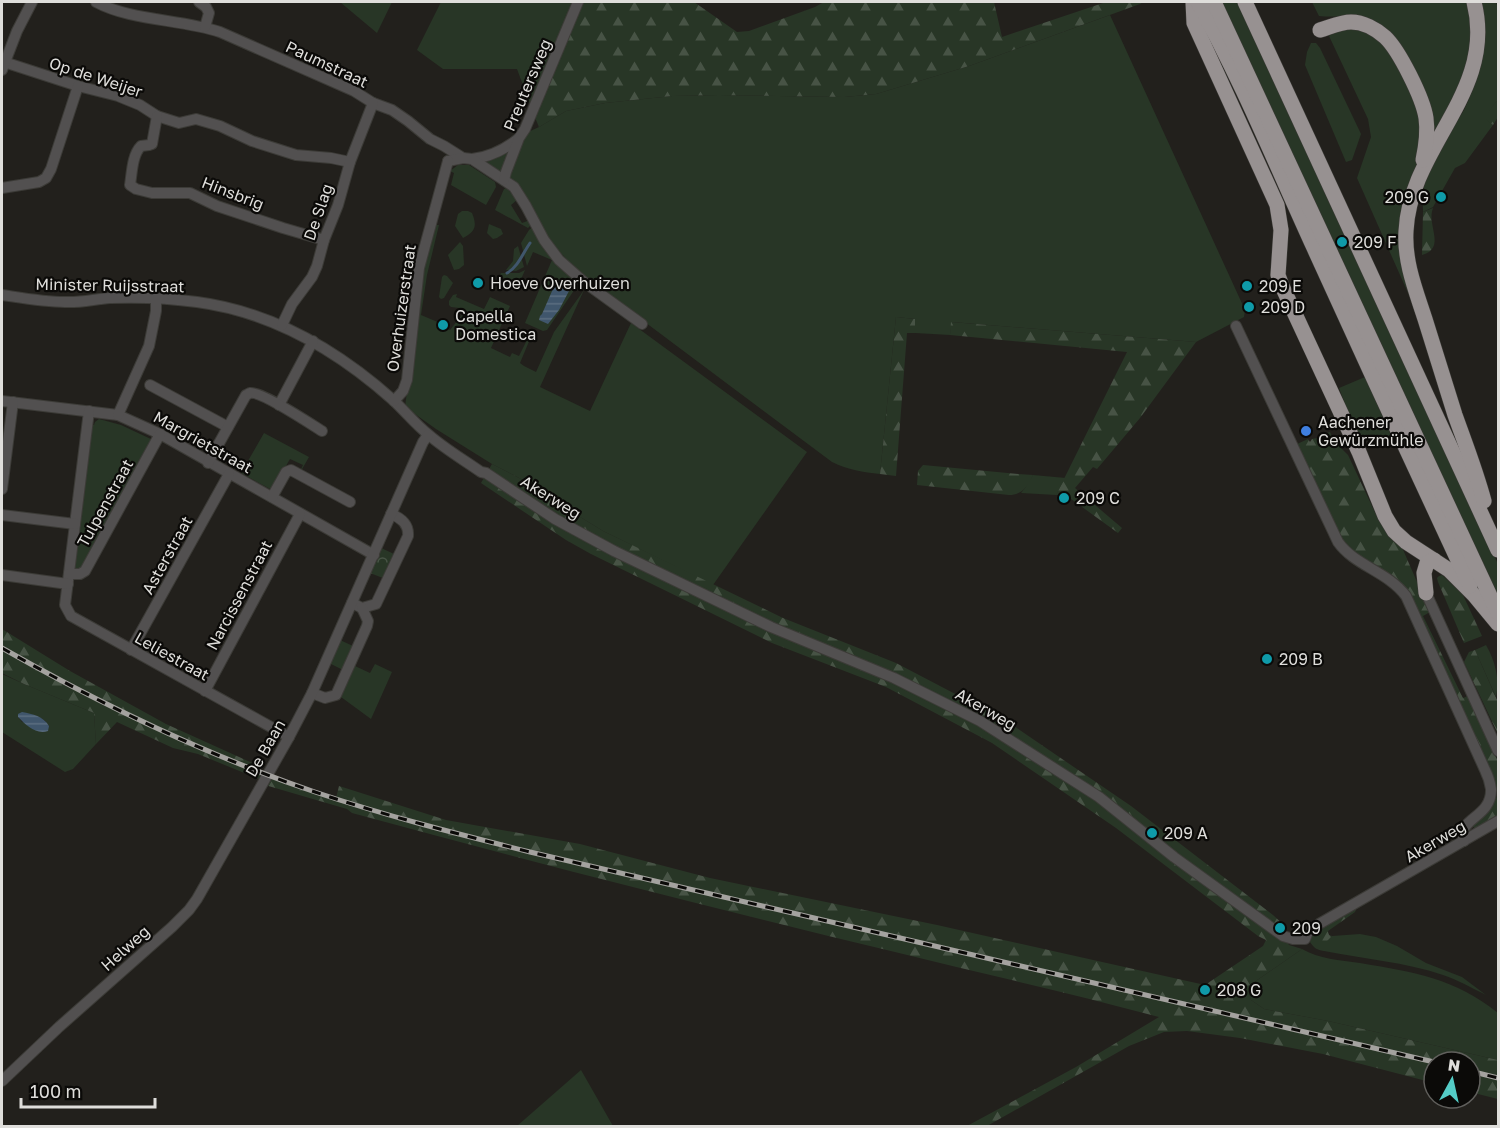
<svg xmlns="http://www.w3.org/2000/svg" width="1500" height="1128" font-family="'Golos Text',sans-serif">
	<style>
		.green { fill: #283626; fill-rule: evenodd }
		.forest { fill: url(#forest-firs) }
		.park { fill: url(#park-crowns) }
		.water { fill: url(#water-rules) }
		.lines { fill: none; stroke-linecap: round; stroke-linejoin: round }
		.stream { stroke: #40566c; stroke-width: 3 }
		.minor-casing { stroke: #3c3b37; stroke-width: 12 }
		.highway-casing { stroke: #3c3b37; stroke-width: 16 }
		.minor { stroke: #525050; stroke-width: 10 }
		.highway { stroke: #979191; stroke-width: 15 }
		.rail-casing { stroke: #a4a29f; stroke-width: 5 }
		.rail { stroke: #0b0a08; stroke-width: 3; stroke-dasharray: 9; stroke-linecap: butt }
		.culture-dot { fill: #0f9aa8; stroke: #0b0a08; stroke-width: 2 }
		.shop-dot { fill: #3f7fe0; stroke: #0b0a08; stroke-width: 2 }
		.labels { text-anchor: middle; stroke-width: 4.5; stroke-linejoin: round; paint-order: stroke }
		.street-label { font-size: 16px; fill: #dfdedb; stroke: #0b0a08 }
		.poi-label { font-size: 16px; fill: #dfdedb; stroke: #0b0a08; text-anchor: start }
	</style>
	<defs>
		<pattern id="forest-firs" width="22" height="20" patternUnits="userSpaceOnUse" patternTransform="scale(1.5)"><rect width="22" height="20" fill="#283626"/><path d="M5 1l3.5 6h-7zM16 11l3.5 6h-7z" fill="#475345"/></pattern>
		<pattern id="park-crowns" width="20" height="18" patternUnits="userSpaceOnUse" patternTransform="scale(1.5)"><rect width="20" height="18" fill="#283626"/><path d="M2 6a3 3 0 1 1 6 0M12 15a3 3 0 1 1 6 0" fill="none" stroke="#475345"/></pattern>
		<pattern id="water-rules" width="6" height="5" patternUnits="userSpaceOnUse" patternTransform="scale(1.5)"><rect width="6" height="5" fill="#40566c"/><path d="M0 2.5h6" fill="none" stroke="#5b6e80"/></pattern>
	</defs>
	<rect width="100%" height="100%" fill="#22201c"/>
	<g class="green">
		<polygon points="340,2 392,2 377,33"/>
		<polygon points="441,2 582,2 534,115 517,69 443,69 417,50"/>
		<polygon points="1222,2 1239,2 1498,564 1498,600 1417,421"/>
		<path d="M1312 2H1469L1472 35 1465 69 1458 88 1446 111 1430 138 1388 30C1360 7 1351 19 1319 16Z"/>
		<path d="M1481 2H1496L1498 8V99L1485 118 1493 125 1465 163 1455 168 1433 207 1423 212C1423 206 1422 199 1423 193 1425 176 1440 149 1449 133 1453 125 1460 118 1464 110 1481 76 1489 39 1481 2Z"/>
		<path d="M1110 15 1245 310 1244 317 1196 342 952 322 950 335 915 333V319L896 317 880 474C863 472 848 470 832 462L578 272 551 242 507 178 526 133 539 127 566 111 605 103 672 96 719 95 844 97 876 94 969 66Z"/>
		<polygon points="1349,27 1380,36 1421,109 1422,127 1418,159 1400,220 1399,239 1412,302 1357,178 1371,137 1368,119 1329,36 1337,29"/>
		<polygon points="1311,43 1316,43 1320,48 1361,134 1352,160 1346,162 1305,65 1307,52"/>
		<polygon points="511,148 501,174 482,160"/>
		<polygon points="458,165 469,165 495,182 496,187 486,205 451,185 454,173 450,171"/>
		<polygon points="507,188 517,200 511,205 522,223 530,220 531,225 528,228 495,210 504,189"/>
		<path d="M462 211H468L472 213C477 226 476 231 463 238L455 226 458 214Z"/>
		<polygon points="489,224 501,229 503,234 497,238 493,239 487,233"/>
		<polygon points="434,225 439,225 427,275 421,315 440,323 439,326 450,330 465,311 460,308 451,307 449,305 449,301 453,295 457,294 456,297 484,309 490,297 510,306 491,348 510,357 512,353 519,356 527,340 519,336 522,330 529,332 527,338 530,339 520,363 524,366 536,372 554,332 584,290 540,387 590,411 631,323 807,452 713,585 603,531 580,517 521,479 492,464 436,429 405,407 423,266"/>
		<polygon points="532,227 576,281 577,286 547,330 543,331 525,323 552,260 533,252 527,266 521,243 529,230"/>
		<polygon points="460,242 463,246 464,265 459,269 454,270 448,255"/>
		<polygon points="518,246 524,267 516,271 506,270 513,261 514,249"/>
		<polygon points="525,270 519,284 499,276 501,273 519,273"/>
		<polygon points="444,275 447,276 453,283 444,298 441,299 439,297 442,277"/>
		<polygon points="1365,377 1394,442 1391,445 1383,440 1374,446 1355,430 1339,388"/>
		<polygon points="99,419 121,425 153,440 80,571 74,570 92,425 94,425 95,422"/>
		<polygon points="264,433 309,457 301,471 300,471 303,465 290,459 272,490 241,473"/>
		<polygon points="1033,475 1066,478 1056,495 1021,493 1025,488"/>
		<polygon points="340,640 353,646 343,670 329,663"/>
		<path d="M1486 645C1495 661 1500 679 1496 697L1475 650Z"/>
		<polygon points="375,664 392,672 371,719 341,697 355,666 370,673"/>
		<path d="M2 674 24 684 94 713 96 744 73 769 65 772 2 732ZM18 714C30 715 42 714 49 726L22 722 18 717Z"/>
		<path d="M1360 934 1376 937 1397 946 1426 963 1462 977 1486 995C1472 988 1458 980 1443 975 1405 962 1364 959 1324 951V943L1332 936Z"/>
		<path d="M1302 949C1319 959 1340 960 1360 963 1413 972 1455 978 1498 1013V1060L1328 1021 1264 1009 1251 1000 1248 990 1250 985Z"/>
		<polygon points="581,1070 613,1126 517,1126"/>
	</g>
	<g class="forest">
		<polygon points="582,2 694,2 737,32 749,31 815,7 824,2 994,2 1002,37 1106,2 1143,2 1140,4 969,66 876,94 844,97 719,95 672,96 605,103 566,111 539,127 534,115"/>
		<polygon points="1498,99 1498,117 1493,125 1484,118"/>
		<path d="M1433 208C1426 225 1447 248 1422 255L1423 212Z"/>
		<polygon points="896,317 915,319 915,333 907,333 896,476 880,474"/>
		<polygon points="951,322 1196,342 1140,418 1097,469 1093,467 1075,488 1122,528 1118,533 1067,496 1056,495 1127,352 950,335"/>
		<path d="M1330 432 1334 441 1348 455 1379 521 1389 535 1401 545 1430 612 1423 616 1463 698 1468 696 1498 761V819L1475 829 1472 825C1483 814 1495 808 1498 792L1415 608 1344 547 1295 445 1308 439 1310 442 1312 439 1322 437V435Z"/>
		<path d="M492 464 521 479 554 501 603 531 783 618 896 663 1005 720 1131 806 1273 915 1286 927 1284 935 1289 945 1302 949 1250 985 1248 990 1251 1000 1264 1009 1328 1021 1498 1060V1099L1470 1092V1062H1434V1083L1323 1054 1240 1038 1187 1031 1164 1032 1129 1046 987 1126H967L1076 1067 1159 1017C1071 993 983 974 895 952 713 908 532 862 352 813L347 809 265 785 270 776 336 798 339 786 446 820 580 844 710 878 937 925 1205 985 1263 946 1266 940 1258 936 1116 828 992 743 886 687 772 643 591 554 566 540 481 483Z"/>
		<path d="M923 465 1018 474 1033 475C1028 486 1022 495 1009 495L917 485 918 471Z"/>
		<polygon points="1442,575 1463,595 1482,636 1464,643 1438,582 1437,578 1439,576"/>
		<polygon points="2,629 70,671 166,724 259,766 262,773 259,779 198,754 173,748 117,722 96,744 94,713 24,684 2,673"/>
		<polygon points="1475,650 1498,702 1498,734 1464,662 1469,652"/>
		<path d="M1353 908 1356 909 1355 912 1328 931 1329 935 1332 936 1325 943 1324 951C1317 950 1314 948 1310 942L1313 934Z"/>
	</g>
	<polygon class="park" points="381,548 394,554 383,578 370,573"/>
	<g class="water">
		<path d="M558 281C564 281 567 285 569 291L559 310 548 324 539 320 540 316 542 314 556 282Z"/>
		<path d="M22 712C33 714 43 716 49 726L48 731C36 735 26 725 18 717V714Z"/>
	</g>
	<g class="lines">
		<path class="stream" d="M507 273C518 267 523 253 530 243"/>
		<defs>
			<g id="minor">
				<path d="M96 2C131 21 181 19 220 32L354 91 373 103 392 110 408 121 430 139 444 146 463 158"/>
				<polyline points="199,2 206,7 209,13 205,27"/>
				<polyline points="4,62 78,86 118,96 140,105 157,116 179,123 196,119 220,126 252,141 296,155 331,158 350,162"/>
				<polyline points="2,70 17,31 32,2"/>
				<path d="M157 116 152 144 149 145 141 146C132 155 132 173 130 185L136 189 152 193H190L217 206 283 228 324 240"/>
				<path d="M472 159C490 157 504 150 518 139"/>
				<polyline points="448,161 463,158 472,159 514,187 526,206 544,240 559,260 584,282 642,324"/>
				<polyline points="504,180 506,172 519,138 525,129 578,2"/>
				<polyline points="2,188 39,182 46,178 51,169 78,86"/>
				<path d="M2 295C22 298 44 302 65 302 80 303 95 299 110 298 139 297 168 298 197 302 272 312 337 350 393 400 405 411 416 425 429 435 445 449 464 460 481 472L486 473 555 519 614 551 771 627 894 678 980 721 1099 797 1174 857 1283 936 1293 939H1305L1308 932 1319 924 1498 821"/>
				<polyline points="282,325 292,304 312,277 317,266 324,240 338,205 350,162 373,103"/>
				<path d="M1236 326 1338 542C1355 566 1387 571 1406 596L1485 770C1488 776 1490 782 1491 789 1492 814 1465 818 1463 832 1462 835 1463 838 1464 841"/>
				<polyline points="150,385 228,427"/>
				<polyline points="2,401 118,415 160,434 374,555"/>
				<polyline points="394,401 403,391 407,380 419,268 448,161"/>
				<polyline points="279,405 313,341"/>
				<polyline points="89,411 65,605 71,616 289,737"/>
				<polyline points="118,415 149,346 156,311 156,298"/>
				<path d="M208 463 246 395C247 395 249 393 250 393 261 391 311 424 322 431"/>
				<polyline points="2,489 13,402"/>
				<polyline points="272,497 286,472 291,470 350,502"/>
				<polyline points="2,515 75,524"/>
				<polyline points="69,574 80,574 85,571 160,434"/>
				<polyline points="2,575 68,584"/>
				<polyline points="1426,593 1498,751"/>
				<path d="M352 603 362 608 376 604 408 536C409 524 401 518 391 514"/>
				<polyline points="131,650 229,474"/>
				<polyline points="205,691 300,514"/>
				<polyline points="312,693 325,698 336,695 367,626 368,621 362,608"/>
				<polyline points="2,1081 59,1027 172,927 189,910 197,899 289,737 312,693 423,442 428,435"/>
			</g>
			<g id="highway">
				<polyline points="1193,2 1194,23 1277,205 1281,230 1278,275 1282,286 1359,452 1385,516 1394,531 1406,542 1449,570 1474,595 1498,624"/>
				<path d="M1198 2C1242 81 1276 165 1314 248 1365 361 1418 474 1470 586"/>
				<polyline points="1214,2 1498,613"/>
				<polyline points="1245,2 1498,550"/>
				<path d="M1474 2C1497 92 1410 146 1406 231 1404 262 1416 291 1425 319 1435 351 1445 383 1455 415 1465 443 1476 471 1484 501"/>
				<path d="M1320 30C1330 27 1341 22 1351 22 1363 22 1376 29 1385 37 1399 50 1423 98 1426 118 1428 132 1426 146 1423 160"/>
				<polyline points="1426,593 1424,573 1427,563 1434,560"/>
			</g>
		</defs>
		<use href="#minor" class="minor-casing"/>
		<use href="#highway" class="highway-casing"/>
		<use href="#minor" class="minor"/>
		<use href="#highway" class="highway"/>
		<defs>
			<g id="rail">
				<path d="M2 648C102 705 206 755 315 792 386 816 458 834 530 852L1434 1062"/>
				<polyline points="1470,1071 1498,1078"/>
			</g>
		</defs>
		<use href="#rail" class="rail-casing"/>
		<use href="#rail" class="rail"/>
	</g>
	<g class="culture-dot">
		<circle cx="1441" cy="197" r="6"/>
		<circle cx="1342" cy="242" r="6"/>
		<circle cx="478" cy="283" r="6"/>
		<circle cx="1247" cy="286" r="6"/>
		<circle cx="1249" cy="307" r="6"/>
		<circle cx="443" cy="325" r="6"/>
		<circle cx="1064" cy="498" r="6"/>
		<circle cx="1267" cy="659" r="6"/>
		<circle cx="1152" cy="833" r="6"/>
		<circle cx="1280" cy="928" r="6"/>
		<circle cx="1205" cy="990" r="6"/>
	</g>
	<circle class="shop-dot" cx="1306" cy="431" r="6"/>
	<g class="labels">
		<g class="street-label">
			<text transform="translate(327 64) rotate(25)" y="6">Paumstraat</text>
			<text transform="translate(96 77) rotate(18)" y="6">Op de Weijer</text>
			<text transform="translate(527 85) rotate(-67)" y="6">Preutersweg</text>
			<text transform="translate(233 193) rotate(21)" y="6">Hinsbrig</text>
			<text transform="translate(318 212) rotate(-71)" y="6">De Slag</text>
			<text transform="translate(110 285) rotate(1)" y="6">Minister Ruijsstraat</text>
			<text transform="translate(401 308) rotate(-82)" y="6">Overhuizerstraat</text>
			<text transform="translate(203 442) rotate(29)" y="6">Margrietstraat</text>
			<text transform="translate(551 497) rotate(32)" y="6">Akerweg</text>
			<text transform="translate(105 503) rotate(-61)" y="6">Tulpenstraat</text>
			<text transform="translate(167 555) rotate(-61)" y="6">Asterstraat</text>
			<text transform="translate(239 595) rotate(-62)" y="6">Narcissenstraat</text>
			<text transform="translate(172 656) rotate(29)" y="6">Leliestraat</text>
			<text transform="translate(986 709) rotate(30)" y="6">Akerweg</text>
			<text transform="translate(265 748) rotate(-60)" y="6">De Baan</text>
			<text transform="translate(1435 841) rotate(-30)" y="6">Akerweg</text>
			<text transform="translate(125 948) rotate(-42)" y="6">Helweg</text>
		</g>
		<g class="poi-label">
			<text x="1429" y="203" text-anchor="end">209 G</text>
			<text x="1354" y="248">209 F</text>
			<text x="490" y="289">Hoeve Overhuizen</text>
			<text x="1259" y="292">209 E</text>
			<text x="1261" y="313">209 D</text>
			<text x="455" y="322">Capella<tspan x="455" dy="18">Domestica</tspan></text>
			<text x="1318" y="428">Aachener<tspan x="1318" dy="18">Gewürzmühle</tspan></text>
			<text x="1076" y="504">209 C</text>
			<text x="1279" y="665">209 B</text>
			<text x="1164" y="839">209 A</text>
			<text x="1292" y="934">209</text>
			<text x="1217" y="996">208 G</text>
		</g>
	</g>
	<rect width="1500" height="1128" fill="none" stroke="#dfdedb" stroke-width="6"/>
	<g transform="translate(1452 1080) rotate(8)"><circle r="28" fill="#0b0a08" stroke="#605f5c" stroke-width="1.5"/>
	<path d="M0-4.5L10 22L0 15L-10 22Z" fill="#54cdc7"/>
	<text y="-9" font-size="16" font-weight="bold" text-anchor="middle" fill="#dfdedb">N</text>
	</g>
	<path d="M21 1098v9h134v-9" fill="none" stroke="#dfdedb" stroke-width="3"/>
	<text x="30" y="1098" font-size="18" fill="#dfdedb" stroke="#0b0a08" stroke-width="4.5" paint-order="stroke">100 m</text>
</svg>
